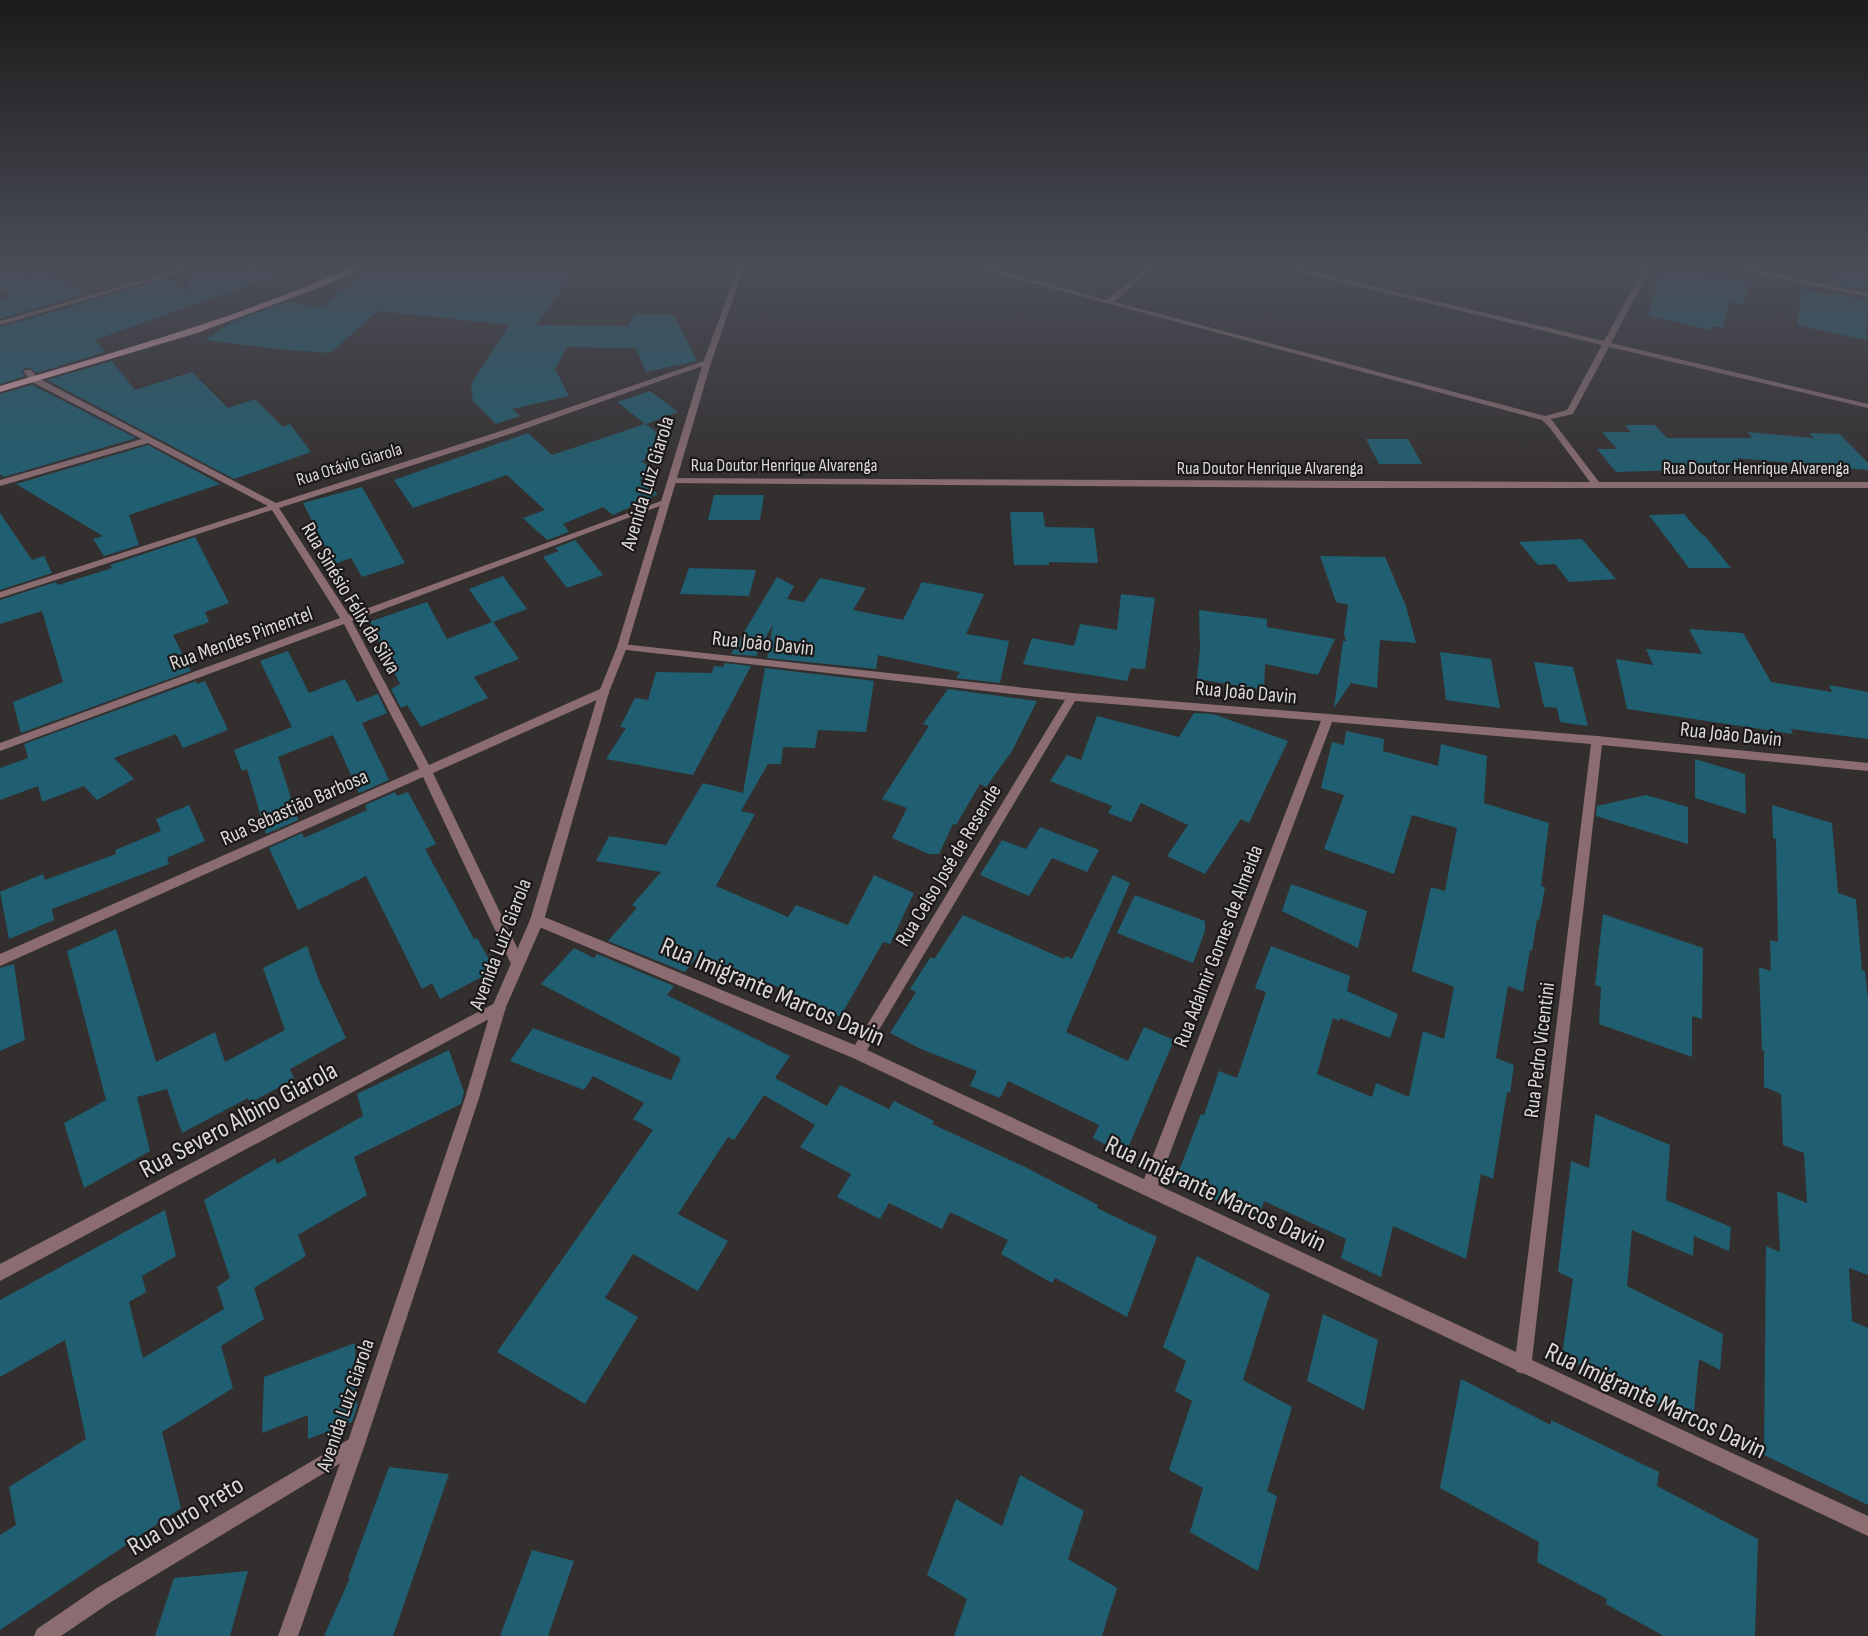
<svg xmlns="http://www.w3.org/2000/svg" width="1868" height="1636" font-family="'Sofia Sans Condensed',sans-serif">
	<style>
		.building { fill: #1f5f71 }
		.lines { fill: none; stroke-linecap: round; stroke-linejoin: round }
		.minor { fill: #8b6d71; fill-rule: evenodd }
		.tertiary { fill: #8b6d71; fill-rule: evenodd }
		.primary { fill: #e5a7b0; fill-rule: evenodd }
		.labels { text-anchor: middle; stroke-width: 4.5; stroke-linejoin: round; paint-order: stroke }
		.far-street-label { font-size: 18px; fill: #dcd8d9; stroke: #1a1818 }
		.street-label { font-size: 21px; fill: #dcd8d9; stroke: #1a1818 }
		.near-street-label { font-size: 26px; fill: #dcd8d9; stroke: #1a1818 }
	</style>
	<rect width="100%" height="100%" fill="#342f2f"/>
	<g class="building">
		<polygon points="0,265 7,265 28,275 39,271 62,280 86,294 0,319 0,299 12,295 0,289"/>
		<polygon points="207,265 297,265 297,268 95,340 105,352 36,373 31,368 25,368 22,371 25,376 0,384 0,327 168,278 187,293 190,272"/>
		<polygon points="431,265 459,265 455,269 574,272 536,325 628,326 635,314 674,315 697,361 646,372 636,348 567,347 555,369 569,396 512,409 520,416 496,424 473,401 471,384 509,325 378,311 330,353 278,349 205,340 232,322 286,302 322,307 369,268 425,272"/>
		<polygon points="1663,265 1699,265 1697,272 1750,283 1742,305 1729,302 1723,328 1712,326 1711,330 1648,316"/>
		<polygon points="1836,265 1868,265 1866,290 1833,284"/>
		<polygon points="1802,289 1831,295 1831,292 1868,301 1866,340 1797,325"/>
		<polygon points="112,361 135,390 192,372 228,408 255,399 283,427 290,424 311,452 234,479 47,380"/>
		<polygon points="32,385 136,438 4,477 0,474 0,394"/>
		<polygon points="650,391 678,412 646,424 668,442 657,446 664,452 641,461 658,472 639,480 658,494 613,515 603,507 563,524 569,532 547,540 523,518 545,510 507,475 413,508 394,480 528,433 552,455 645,424 617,402"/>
		<polygon points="1625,425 1655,425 1667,438 1752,438 1748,432 1814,438 1809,433 1840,434 1868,463 1868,470 1737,458 1746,468 1616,472 1597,449 1617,449 1602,432 1631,432"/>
		<polygon points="1366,439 1408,439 1422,464 1379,464"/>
		<polygon points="148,445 220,484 129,515 139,545 104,556 93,539 103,536 16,484"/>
		<polygon points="362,487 405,563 362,577 351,558 334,564 303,503"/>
		<polygon points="714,495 764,495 760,520 708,520"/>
		<polygon points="1010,512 1043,512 1045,527 1094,528 1098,563 1049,562 1049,565 1014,565"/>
		<polygon points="0,513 32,560 44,556 52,573 0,590"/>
		<polygon points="1684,514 1702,535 1704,535 1731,568 1689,568 1649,515"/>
		<polygon points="195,537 229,603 205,612 209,622 173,635 191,671 21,733 13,702 63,682 42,611 0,624 0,600 56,582 58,585 112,568 110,565"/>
		<polygon points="1582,539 1616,579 1569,582 1555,564 1538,565 1519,542"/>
		<polygon points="575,540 603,575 567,588 543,557 559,551 555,548"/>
		<polygon points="1320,556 1385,557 1406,606 1416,643 1380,640 1377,688 1351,683 1334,708 1343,641 1346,641 1344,634 1348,605 1336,602"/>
		<polygon points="689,568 756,570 749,596 680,594"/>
		<polygon points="503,576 527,609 493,622 519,659 474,677 488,698 421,727 407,705 401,708 391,689 400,684 369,622 427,602 447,639 492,622 469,589"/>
		<polygon points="777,577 794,586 787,599 804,602 820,578 866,588 853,610 903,620 922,582 984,594 966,634 1009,641 1000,683 956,678 960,672 878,655 876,669 767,658 773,624 756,656 731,654"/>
		<polygon points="1121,594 1155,598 1145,669 1131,668 1127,681 1023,664 1032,638 1074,646 1080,624 1117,630"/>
		<polygon points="1199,610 1267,619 1267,627 1335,639 1318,675 1265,664 1264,690 1197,679 1200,649"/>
		<polygon points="1689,629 1743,633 1771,682 1832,692 1829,685 1868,692 1868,739 1791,729 1793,734 1627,709 1616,659 1653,665 1646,649 1702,654"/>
		<polygon points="288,651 309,693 345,679 357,702 378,694 387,713 362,723 389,780 359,793 333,735 278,757 298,820 266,834 247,769 242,771 234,750 292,727 260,661"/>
		<polygon points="1440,652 1491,659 1500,708 1446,700"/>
		<polygon points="1534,662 1573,667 1588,726 1560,722 1557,708 1544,707"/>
		<polygon points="725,663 751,666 693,775 606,759 626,728 620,727 635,698 648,700 656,672 712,673 714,666 723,667"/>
		<polygon points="765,668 874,681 866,732 818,730 815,748 783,747 781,764 768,764 741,811 755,814 716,886 788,917 796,905 848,925 874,875 914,893 890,944 883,942 840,1017 782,993 784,989 738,972 734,977 695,959 685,972 608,941 637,908 632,905 661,872 596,861 609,836 666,845 703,783 743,793"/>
		<polygon points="196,681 197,684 205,681 228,730 183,748 176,734 114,758 134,779 97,800 84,786 42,802 38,786 0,800 0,768 28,758 24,744"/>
		<polygon points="948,689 1037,701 1012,751 986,787 980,784 956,825 953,824 939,854 929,854 892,838 907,808 882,799 929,726 923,724"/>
		<polygon points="1194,713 1213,714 1288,741 1249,823 1241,819 1205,874 1167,856 1188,825 1141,803 1131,822 1108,813 1112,806 1050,781 1067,755 1081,760 1097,716 1179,737"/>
		<polygon points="1346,731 1384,739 1383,751 1438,766 1441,744 1487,756 1484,803 1549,823 1541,886 1545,887 1539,920 1537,919 1532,951 1530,950 1523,992 1508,986 1496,1058 1514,1065 1510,1093 1507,1092 1493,1179 1481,1174 1466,1259 1393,1226 1381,1277 1341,1258 1346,1239 1264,1201 1259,1217 1228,1202 1227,1206 1175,1181 1201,1114 1204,1115 1219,1071 1237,1078 1266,992 1255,988 1271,946 1350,976 1347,991 1398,1014 1390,1038 1340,1018 1339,1021 1333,1018 1317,1074 1372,1097 1376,1083 1409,1097 1423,1031 1444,1039 1454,987 1412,971 1431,887 1445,891 1457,828 1412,815 1394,874 1324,849 1344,795 1321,788 1332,742 1344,745"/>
		<polygon points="1695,759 1745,774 1746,814 1695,798"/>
		<polygon points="395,792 397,796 408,792 436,844 425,849 474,939 477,938 495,970 440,999 432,983 422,989 366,876 298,910 269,848 302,833 304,838 367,810 365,805"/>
		<polygon points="1646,795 1688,807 1688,844 1596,816 1597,806"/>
		<polygon points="189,805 205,841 167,858 169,864 52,909 54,920 9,939 0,892 43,874 45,880 116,854 115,850 161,831 156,819"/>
		<polygon points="1772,805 1832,823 1838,893 1856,899 1862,970 1865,971 1868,999 1868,1275 1849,1268 1852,1321 1868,1328 1868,1505 1764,1455 1766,1246 1780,1252 1777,1191 1807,1203 1804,1153 1783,1145 1781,1094 1764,1087 1764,1051 1762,1050 1759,967 1771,971 1770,940 1778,942 1776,839 1773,838"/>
		<polygon points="1040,827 1099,850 1087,872 1052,858 1029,896 980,875 1002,840 1026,849"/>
		<polygon points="1113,875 1130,883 1066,1032 1128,1061 1144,1027 1174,1040 1125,1155 1093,1138 1099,1125 1008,1081 1000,1098 970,1086 977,1071 921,1049 890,1033 916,992 910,989 930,958 935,958 963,915 1064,959 1066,956 1072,959"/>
		<polygon points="1291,884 1367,911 1358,948 1282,911"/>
		<polygon points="1135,895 1205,921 1205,931 1193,963 1117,933"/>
		<polygon points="1603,914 1703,948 1702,1019 1692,1016 1692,1057 1599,1024 1601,987 1595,985"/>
		<polygon points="116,929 156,1062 215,1032 225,1062 285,1030 263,968 307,946 318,978 346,1038 290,1069 294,1079 250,1103 248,1098 182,1133 167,1089 137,1097 150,1151 84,1188 64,1123 106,1100 67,951"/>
		<polygon points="574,948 594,958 597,954 674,986 667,995 790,1056 775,1078 827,1106 840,1085 889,1109 894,1101 934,1121 932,1124 1025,1167 1098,1205 1097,1208 1157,1237 1127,1317 1055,1278 1052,1283 1001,1254 1008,1240 950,1212 942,1229 889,1203 880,1219 837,1197 851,1174 800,1147 815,1125 764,1095 734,1140 728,1137 678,1214 728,1241 698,1291 633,1254 605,1298 638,1317 585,1404 497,1352 653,1130 633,1119 644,1103 593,1076 584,1090 510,1061 533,1028 671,1080 681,1058 541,984"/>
		<polygon points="14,964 25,1040 0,1051 0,968"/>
		<polygon points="449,1050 464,1092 461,1104 354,1157 367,1195 298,1235 306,1256 254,1288 264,1319 221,1346 233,1388 162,1432 181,1508 0,1630 0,1535 16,1525 9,1487 86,1439 65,1340 0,1377 0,1300 165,1210 176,1256 142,1276 146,1292 129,1302 143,1358 224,1309 217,1287 230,1278 204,1200 275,1158 277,1164 363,1116 357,1094"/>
		<polygon points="1595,1114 1670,1145 1666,1200 1731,1227 1729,1251 1694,1236 1693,1256 1632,1230 1627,1286 1723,1334 1720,1370 1699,1359 1693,1422 1562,1356 1573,1279 1558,1272 1571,1161 1589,1168"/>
		<polygon points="1197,1256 1270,1294 1243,1380 1292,1407 1267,1491 1277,1496 1258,1571 1190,1532 1203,1488 1169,1470 1192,1401 1175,1391 1186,1361 1163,1347"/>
		<polygon points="1323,1314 1378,1340 1364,1410 1307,1381"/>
		<polygon points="355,1343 357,1407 352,1422 308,1439 308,1415 262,1433 264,1377"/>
		<polygon points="1461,1379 1551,1425 1551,1420 1659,1472 1657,1486 1758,1539 1755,1636 1664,1636 1606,1604 1607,1599 1537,1562 1539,1542 1440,1488"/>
		<polygon points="389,1467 449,1474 393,1636 324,1636 350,1578 348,1578"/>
		<polygon points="1020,1475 1084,1511 1068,1559 1117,1588 1102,1636 954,1636 967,1599 927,1575 956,1499 1002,1526"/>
		<polygon points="532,1550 574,1561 548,1636 500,1636"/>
		<polygon points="248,1571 230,1636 155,1636 174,1578"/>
	</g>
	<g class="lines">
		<g class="minor">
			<polygon points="195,265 205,265 0,325 0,321"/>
			<polygon points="965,265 976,265 1107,300 1149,265 1156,265 1114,302 1545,416 1567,410 1602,345 1271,265 1282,265 1604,341 1646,265 1652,265 1611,343 1868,404 1868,408 1609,347 1573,414 1551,419 1599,482 1868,482 1868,488 1337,488 668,483 668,479 671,478 1590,482 1550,428 1542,420"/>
			<polygon points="1716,265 1729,265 1868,293 1868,297"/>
			<polygon points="704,361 711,363 510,434 279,508 349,615 661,501 664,500 668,503 352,621 429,765 600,689 604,688 609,692 608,695 433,773 524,962 522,966 517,968 512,966 423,777 0,966 0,954 419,769 344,624 0,751 0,743 340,618 272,510 0,598 0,592 268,506 148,443 0,486 0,480 142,439 32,382 24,372 25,370 31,370 38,378 276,503 504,430"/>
			<path d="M622 644 1072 693 1597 736 1868 763V771L1602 745 1532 1360 1868 1516V1536L1525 1374 1517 1372 1516 1370 853 1058 532 924 530 920 532 916 537 915 542 916 855 1045 1065 700 618 649 617 647ZM1075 701 1321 721 1144 1179 867 1050ZM1332 722 1591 744 1516 1352 1158 1185Z"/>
			<polygon points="499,1001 504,1003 506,1007 504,1011 0,1281 0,1264"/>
			<polygon points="356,1435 362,1438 365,1444 362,1450 111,1602 61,1636 34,1636 37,1629 97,1588"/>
		</g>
		<polygon class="tertiary" points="739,265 745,265 711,363 627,647 609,692 544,920 506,1007 479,1098 365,1444 298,1636 278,1636 347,1444 465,1098 492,1007 530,920 599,692 617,647 703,363"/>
		<path class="primary" d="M356 265H367L329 284 197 333 0 392V386C120 350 242 317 356 265Z"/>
	</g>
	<linearGradient id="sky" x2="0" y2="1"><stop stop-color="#1d1a1a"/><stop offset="0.54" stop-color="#4a4d58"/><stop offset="1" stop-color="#4a4d58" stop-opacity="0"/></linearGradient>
	<rect width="1868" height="494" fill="url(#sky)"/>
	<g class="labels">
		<g class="far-street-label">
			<text transform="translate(349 464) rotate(-17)" y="6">Rua Otávio Giarola</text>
			<text x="784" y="471">Rua Doutor Henrique Alvarenga</text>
			<text x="1270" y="474">Rua Doutor Henrique Alvarenga</text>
			<text x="1756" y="474">Rua Doutor Henrique Alvarenga</text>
		</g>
		<g class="street-label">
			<text transform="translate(647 483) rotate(-73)" y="7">Avenida Luiz Giarola</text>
			<text transform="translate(351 598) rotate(59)" y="7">Rua Sinésio Félix da Silva</text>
			<text transform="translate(241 638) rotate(-20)" y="7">Rua Mendes Pimentel</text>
			<text transform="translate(763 643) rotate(6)" y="7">Rua João Davin</text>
			<text transform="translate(1246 692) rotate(5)" y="7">Rua João Davin</text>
			<text transform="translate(1731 734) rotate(6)" y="7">Rua João Davin</text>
			<text transform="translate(294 807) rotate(-24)" y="7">Rua Sebastião Barbosa</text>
			<text transform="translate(948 865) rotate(-59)" y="7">Rua Celso José de Resende</text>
			<text transform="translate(500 944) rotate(-69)" y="7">Avenida Luiz Giarola</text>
			<text transform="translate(1218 946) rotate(-69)" y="7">Rua Adalmir Gomes de Almeida</text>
			<text transform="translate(1539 1050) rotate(-83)" y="7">Rua Pedro Vicentini</text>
			<text transform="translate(345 1405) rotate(-71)" y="7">Avenida Luiz Giarola</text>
		</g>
		<g class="near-street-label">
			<text transform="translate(773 991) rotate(23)" y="9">Rua Imigrante Marcos Davin</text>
			<text transform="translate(238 1119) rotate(-28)" y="9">Rua Severo Albino Giarola</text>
			<text transform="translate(1216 1193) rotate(25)" y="9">Rua Imigrante Marcos Davin</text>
			<text transform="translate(1656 1400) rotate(25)" y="9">Rua Imigrante Marcos Davin</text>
			<text transform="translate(185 1515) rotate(-31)" y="9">Rua Ouro Preto</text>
		</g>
	</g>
</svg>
